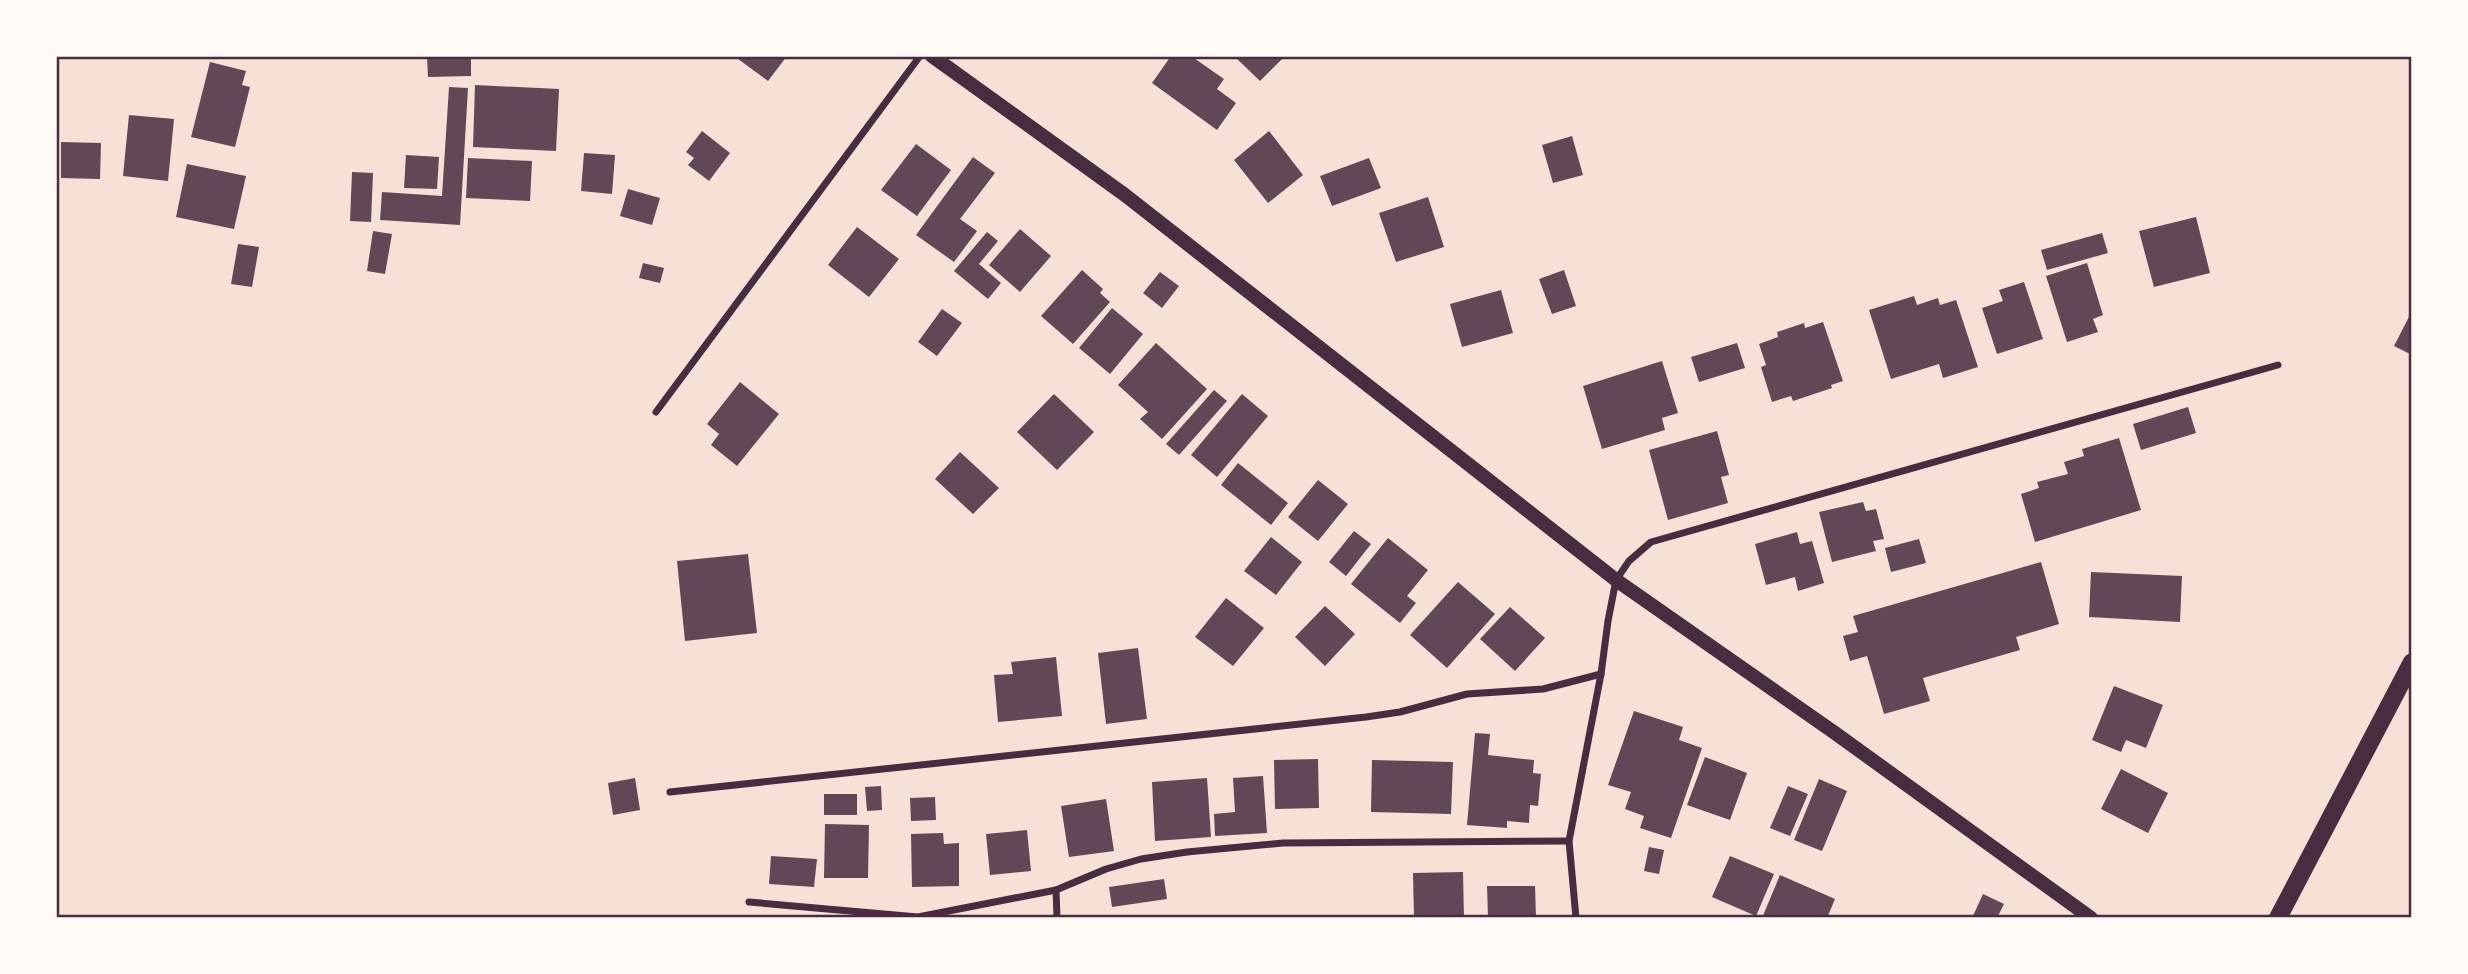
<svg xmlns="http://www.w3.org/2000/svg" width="2468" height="974" font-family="'Golos Text',sans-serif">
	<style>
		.building { fill: #644757 }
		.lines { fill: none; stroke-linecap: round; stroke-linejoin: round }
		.minor { stroke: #4a2c40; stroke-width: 7 }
		.secondary { stroke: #4a2c40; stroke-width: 14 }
		.primary { stroke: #4a2c40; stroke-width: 18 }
		.neatline { fill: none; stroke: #4a2c40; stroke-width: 2.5 }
	</style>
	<rect width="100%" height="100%" fill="#f7e1d7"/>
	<g class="building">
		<polygon points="427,56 471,56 471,76 428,77"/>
		<polygon points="734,56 787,56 768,81"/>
		<polygon points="1171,56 1191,56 1224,79 1217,89 1236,103 1217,130 1152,83"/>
		<polygon points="1234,56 1282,56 1283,58 1260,81"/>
		<polygon points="210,62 246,71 242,85 250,87 235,147 191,137"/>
		<polygon points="475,85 559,89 556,151 473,147"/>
		<polygon points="449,87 468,88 460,225 380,220 382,192 442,196"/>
		<polygon points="129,115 174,119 168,181 123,176"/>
		<polygon points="702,131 730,153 709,181 688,165 694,158 686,152"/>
		<polygon points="1269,131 1303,175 1268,203 1234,160"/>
		<polygon points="1572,136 1583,175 1553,183 1542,145"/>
		<polygon points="61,142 101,143 100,179 61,178"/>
		<polygon points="916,144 951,170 917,216 881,190"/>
		<polygon points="584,153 615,155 612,194 581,191"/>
		<polygon points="406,155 439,157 437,189 404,188"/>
		<polygon points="973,157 995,173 960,219 977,231 954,262 916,235"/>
		<polygon points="468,158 532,161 530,201 466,198"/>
		<polygon points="1369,158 1381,188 1332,206 1320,176"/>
		<polygon points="187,164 246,176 234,229 176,217"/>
		<polygon points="352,172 373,173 371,222 350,221"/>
		<polygon points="628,189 660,198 652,225 620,216"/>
		<polygon points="1428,197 1444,247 1396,262 1379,213"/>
		<polygon points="2196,217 2210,273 2154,287 2139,231"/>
		<polygon points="857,227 899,259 869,297 828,265"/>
		<polygon points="1020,229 1051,256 1020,292 989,265"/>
		<polygon points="373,231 392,234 385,274 367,271"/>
		<polygon points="987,232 998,241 979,264 1001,283 988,299 954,271"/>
		<polygon points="2102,233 2108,253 2047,270 2041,250"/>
		<polygon points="238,244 259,247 252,287 231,284"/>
		<polygon points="643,263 664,268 660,283 639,278"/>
		<polygon points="2087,263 2103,315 2093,319 2098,332 2067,342 2046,276"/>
		<polygon points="1082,270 1103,289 1100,293 1110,302 1073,344 1041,316"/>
		<polygon points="1564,270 1576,306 1552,314 1539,279"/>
		<polygon points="1160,272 1179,286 1162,308 1143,293"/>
		<polygon points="2024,282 2043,339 1997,354 1982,308 2003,301 1999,290"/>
		<polygon points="1501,290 1513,333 1462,347 1450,304"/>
		<polygon points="1914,296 1917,305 1938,298 1940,305 1956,300 1978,367 1943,378 1939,364 1891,379 1869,310"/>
		<polygon points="1112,308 1143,334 1110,374 1079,348"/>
		<polygon points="942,309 962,323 937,356 918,342"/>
		<polygon points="2412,311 2412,355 2394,346"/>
		<polygon points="1823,322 1843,381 1831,385 1832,388 1793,401 1791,396 1772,402 1761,367 1766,365 1759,344 1778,337 1777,332 1804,323 1805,328"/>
		<polygon points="1156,343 1207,389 1162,439 1140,419 1148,412 1118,385"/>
		<polygon points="1737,343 1745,368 1699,382 1691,357"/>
		<polygon points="1662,361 1678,413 1662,418 1665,430 1602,449 1583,386"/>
		<polygon points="740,382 779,414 737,466 711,445 719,434 707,424"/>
		<polygon points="1214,390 1227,401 1179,455 1166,444"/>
		<polygon points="1054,394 1094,432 1057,470 1017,432"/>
		<polygon points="1242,394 1268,416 1217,477 1191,455"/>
		<polygon points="2188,407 2196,433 2141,450 2133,424"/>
		<polygon points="1717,431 1729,475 1721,477 1728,503 1668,520 1649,450"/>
		<polygon points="2119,438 2141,510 2035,542 2021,494 2039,488 2037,482 2068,474 2064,462 2084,456 2082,449"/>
		<polygon points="960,452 999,488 973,514 935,479"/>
		<polygon points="1238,463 1288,503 1271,525 1221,485"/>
		<polygon points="1318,480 1348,504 1318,541 1288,517"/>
		<polygon points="1863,502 1866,511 1876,509 1884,539 1873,541 1876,551 1832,562 1819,512"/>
		<polygon points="1354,531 1371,544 1346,576 1329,562"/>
		<polygon points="1797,532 1800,544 1812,541 1824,583 1798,591 1795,577 1766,585 1755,544"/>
		<polygon points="1271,537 1302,562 1276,595 1244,571"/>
		<polygon points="1388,538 1428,570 1407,596 1416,603 1400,623 1351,584"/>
		<polygon points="1919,539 1926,563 1891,572 1885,548"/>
		<polygon points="748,554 757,633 685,641 677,561"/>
		<polygon points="2041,562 2059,624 2016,637 2020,650 1923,678 1930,701 1884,714 1867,656 1850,661 1843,636 1858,632 1853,616"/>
		<polygon points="2091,572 2182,576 2180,622 2089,617"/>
		<polygon points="1458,582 1495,614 1447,668 1410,635"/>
		<polygon points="1226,598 1264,628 1233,666 1195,637"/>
		<polygon points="1325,606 1355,634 1325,666 1295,637"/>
		<polygon points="1510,607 1545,638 1515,671 1480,639"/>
		<polygon points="1138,648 1147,719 1106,724 1098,653"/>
		<polygon points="1056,657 1062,716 998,722 994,675 1013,674 1011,662"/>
		<polygon points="2114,686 2163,705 2146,748 2126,740 2121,752 2092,740"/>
		<polygon points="1634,711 1683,727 1679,740 1702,748 1671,838 1640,828 1644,816 1625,809 1631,792 1608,785"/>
		<polygon points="1475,733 1490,734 1488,755 1534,760 1533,773 1541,774 1538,806 1530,805 1529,823 1507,821 1507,828 1467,825"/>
		<polygon points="1705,757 1747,773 1730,820 1687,805"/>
		<polygon points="1318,759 1319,808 1275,809 1274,760"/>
		<polygon points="1372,760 1453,762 1451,814 1371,812"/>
		<polygon points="2121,769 2168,793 2148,833 2101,809"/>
		<polygon points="1263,776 1267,833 1215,836 1214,814 1235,812 1233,778"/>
		<polygon points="635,778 640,810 613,815 608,783"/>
		<polygon points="1207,778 1211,837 1155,841 1152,782"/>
		<polygon points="1819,779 1847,791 1822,851 1794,840"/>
		<polygon points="881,786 882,810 867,811 865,787"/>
		<polygon points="1788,786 1808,794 1790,836 1770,828"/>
		<rect x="824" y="794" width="33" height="21"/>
		<polygon points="935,797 936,820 911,821 910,798"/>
		<polygon points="1106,799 1114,851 1069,857 1061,806"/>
		<polygon points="825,824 869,825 868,878 824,878"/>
		<polygon points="1027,830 1031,871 990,875 986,834"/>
		<polygon points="943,833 944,844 959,843 959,886 912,887 911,834"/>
		<polygon points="1649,847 1664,850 1659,874 1644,871"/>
		<polygon points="771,856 817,859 814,887 769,884"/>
		<polygon points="1730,856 1774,874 1756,916 1712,897"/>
		<polygon points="1463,872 1464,918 1414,918 1413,873"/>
		<polygon points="1780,875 1835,899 1827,918 1762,918"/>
		<polygon points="1164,879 1167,899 1112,907 1109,887"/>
		<polygon points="1487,886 1535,886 1536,918 1488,918"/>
		<polygon points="1983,894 2004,904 1997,918 1972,918"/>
	</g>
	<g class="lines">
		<g class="minor">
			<polyline points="656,412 920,56"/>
			<polyline points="670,792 1366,717 1400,712 1467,694 1543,689 1601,674"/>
			<polyline points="1056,890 1057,918"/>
			<polyline points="749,902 918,917 1056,890 1106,869 1141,859 1187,852 1283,843 1569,841"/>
			<polyline points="1576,918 1569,841 1601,674 1608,621 1616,580 1629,561 1651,542 2278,365"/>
		</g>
		<polyline class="secondary" points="932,56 1125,195 1616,580 1835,733 2091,918"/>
		<polyline class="primary" points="2278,918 2412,662"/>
	</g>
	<rect width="2468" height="974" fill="none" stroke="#fffaf5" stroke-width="116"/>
	<rect x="58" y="58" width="2352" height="858" class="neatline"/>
</svg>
